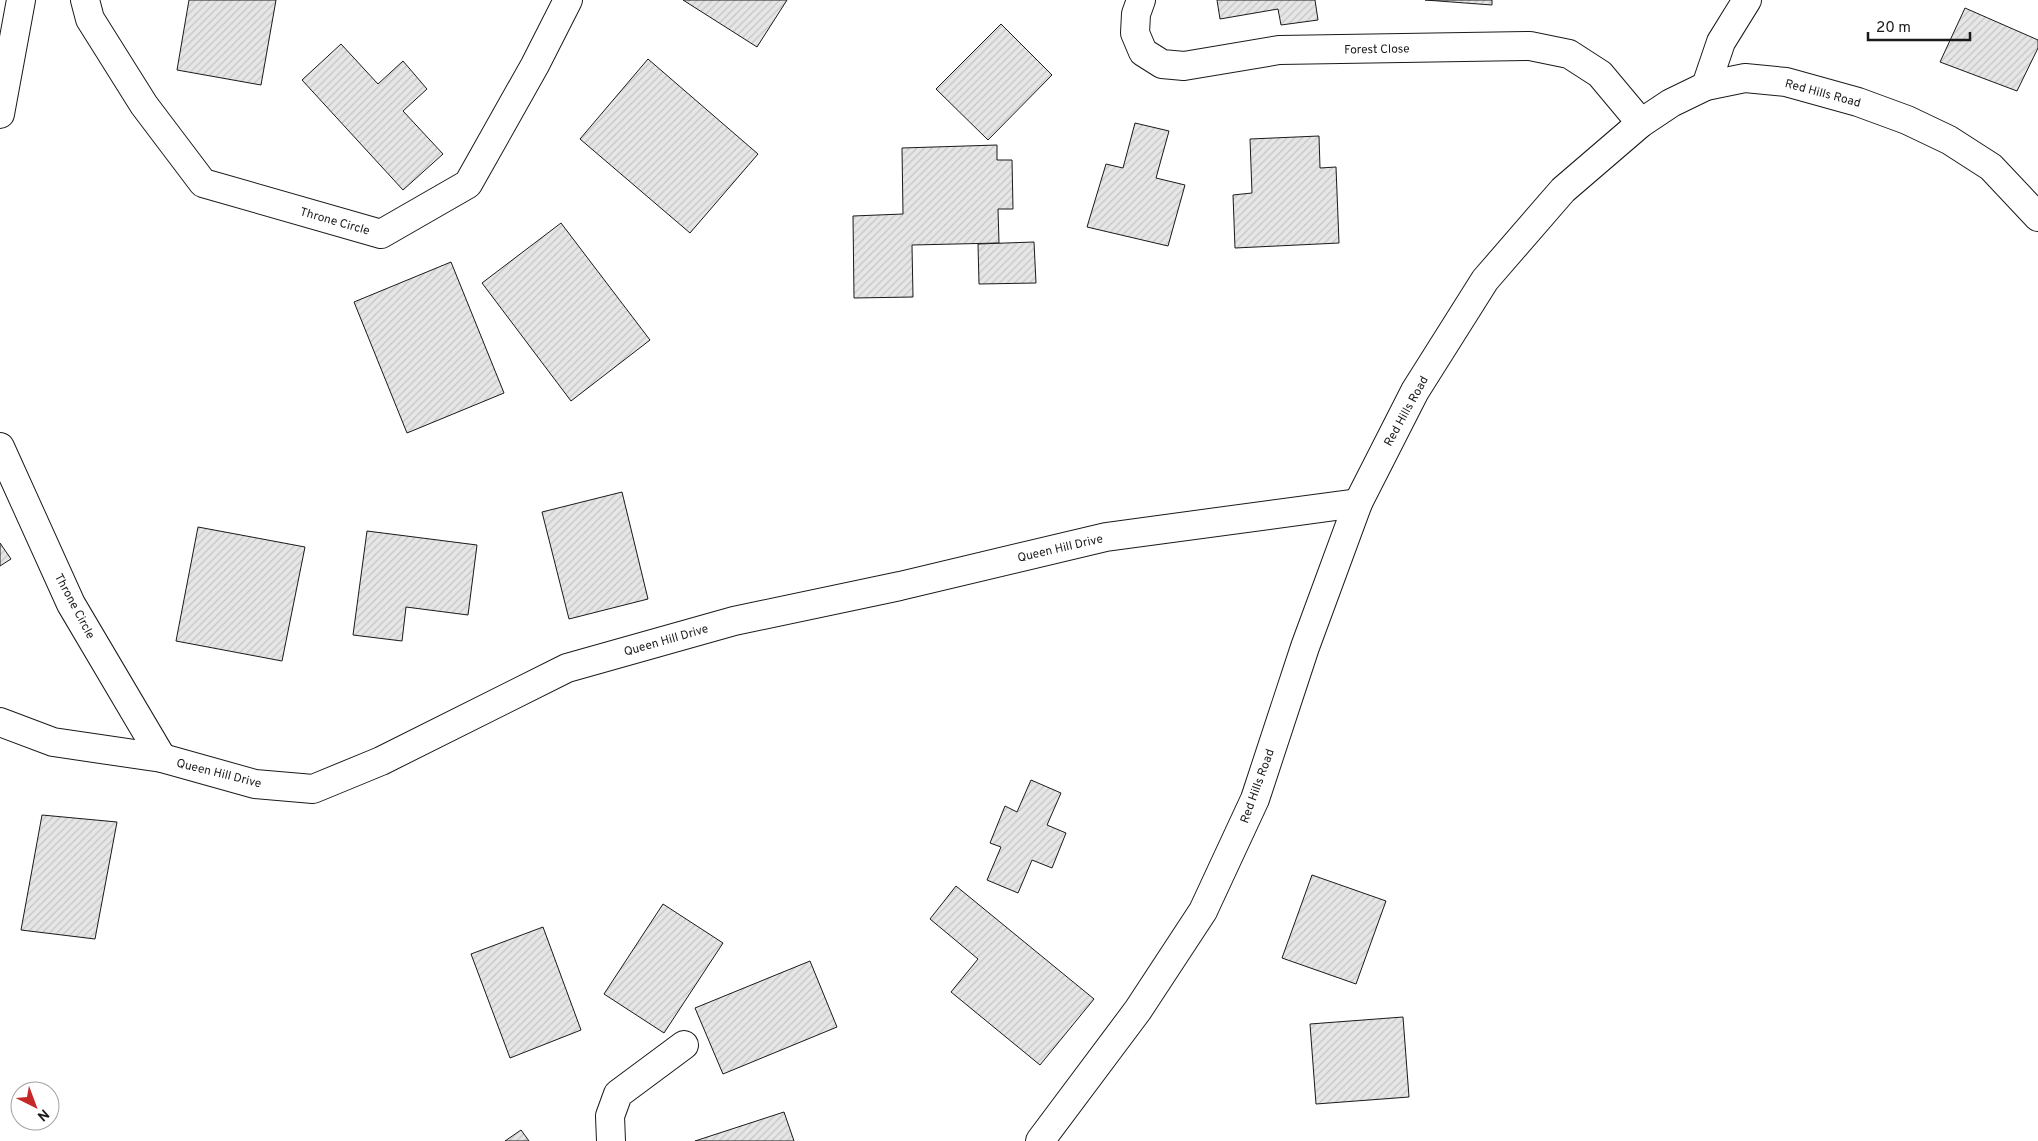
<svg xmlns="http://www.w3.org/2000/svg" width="2038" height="1141" font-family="Overpass,sans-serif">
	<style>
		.building { fill: url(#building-hatch); stroke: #1a1a1a }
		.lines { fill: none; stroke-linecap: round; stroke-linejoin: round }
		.minor-casing { stroke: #1a1a1a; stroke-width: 30 }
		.major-casing { stroke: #1a1a1a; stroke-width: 30 }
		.minor { stroke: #fff; stroke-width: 28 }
		.major { stroke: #fff; stroke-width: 28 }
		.labels { text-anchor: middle; stroke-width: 4; stroke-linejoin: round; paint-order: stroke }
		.street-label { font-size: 12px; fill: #1a1a1a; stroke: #fff }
	</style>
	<defs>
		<pattern id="building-hatch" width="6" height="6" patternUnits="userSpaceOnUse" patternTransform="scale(1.25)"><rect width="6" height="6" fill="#e6e6e6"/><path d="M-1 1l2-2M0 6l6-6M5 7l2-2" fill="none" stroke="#c5c5c5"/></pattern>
	</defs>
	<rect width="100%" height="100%" fill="#fff"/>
	<g class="building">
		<polygon points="189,0 276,0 261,85 177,70"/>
		<polygon points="683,0 787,0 757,47"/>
		<polygon points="1217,0 1315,0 1318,20 1281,25 1278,9 1220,19"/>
		<polygon points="1425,0 1492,0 1492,5"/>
		<polygon points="1965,8 2038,40 2038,48 2017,91 1940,62"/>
		<polygon points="1001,24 1052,75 988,140 936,89"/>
		<polygon points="341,44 378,84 403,61 427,89 403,111 443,154 403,190 302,80"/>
		<polygon points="648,59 758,154 690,233 580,139"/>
		<polygon points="1135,123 1169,131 1156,178 1185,185 1168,246 1087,227 1106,164 1123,168"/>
		<polygon points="1319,136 1320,168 1336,167 1339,243 1235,248 1233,195 1252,193 1250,139"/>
		<polygon points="997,145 997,160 1012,160 1013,209 998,209 999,243 912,245 913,297 854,298 853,216 903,214 902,148"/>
		<polygon points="561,223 650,340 571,401 482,283"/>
		<polygon points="1034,242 1036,283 979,284 978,244"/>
		<polygon points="451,262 504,393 407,433 354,302"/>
		<polygon points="622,492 648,599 569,619 542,512"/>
		<polygon points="198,527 305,547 282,661 176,641"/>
		<polygon points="367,531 477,545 468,615 406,607 402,641 353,635"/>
		<polygon points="0,543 11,559 0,566"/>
		<polygon points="1031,780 1061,793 1047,825 1066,833 1052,868 1032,860 1018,893 987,880 1001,847 990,843 1005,806 1017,812"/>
		<polygon points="42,815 117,822 95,939 21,930"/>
		<polygon points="1312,875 1386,901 1356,984 1282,958"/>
		<polygon points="956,886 1094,999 1040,1065 951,992 978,959 930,919"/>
		<polygon points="663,904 723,943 664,1033 604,994"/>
		<polygon points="543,927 581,1030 510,1058 471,954"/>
		<polygon points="810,961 837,1027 723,1074 695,1008"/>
		<polygon points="1403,1017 1409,1097 1316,1104 1310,1024"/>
		<polygon points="784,1112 794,1141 695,1141"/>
		<polygon points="521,1130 529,1141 505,1141"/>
	</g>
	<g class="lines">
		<defs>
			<g id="minor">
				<polyline points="85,0 90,19 144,105 203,183 381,234 468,184 535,65 568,0"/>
				<polyline points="1141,0 1136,14 1135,33 1143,52 1162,64 1184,66 1279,50 1530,46 1569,54 1600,74 1641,123"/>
				<polyline points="1706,86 1721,42 1747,0"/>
				<polyline points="0,114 21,0"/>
				<polyline points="0,447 71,604 162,758"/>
				<polyline points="0,722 53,742 162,758 255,784 313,789 381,761 567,668 734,621 900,586 1106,537 1358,503"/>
				<polyline points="611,1141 610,1116 618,1094 684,1045"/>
			</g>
			<polyline id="major" points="1040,1141 1138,1010 1203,911 1255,799 1305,647 1358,503 1415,391 1485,280 1563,190 1641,123 1671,103 1706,86 1745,78 1786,82 1858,102 1907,120 1949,140 1991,167 2038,217"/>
		</defs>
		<use href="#minor" class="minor-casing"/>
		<use href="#major" class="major-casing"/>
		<use href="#minor" class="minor"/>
		<use href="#major" class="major"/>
	</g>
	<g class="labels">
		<g class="street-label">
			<text transform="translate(1377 49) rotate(-1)" y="4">Forest Close</text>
			<text transform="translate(1823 93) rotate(15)" y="4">Red Hills Road</text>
			<text transform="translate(335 221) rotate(16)" y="4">Throne Circle</text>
			<text transform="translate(1406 411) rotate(-61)" y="4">Red Hills Road</text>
			<text transform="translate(1060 548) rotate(-13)" y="4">Queen Hill Drive</text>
			<text transform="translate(75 606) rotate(62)" y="4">Throne Circle</text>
			<text transform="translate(666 640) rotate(-16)" y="4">Queen Hill Drive</text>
			<text transform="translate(219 773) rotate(14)" y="4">Queen Hill Drive</text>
			<text transform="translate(1257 786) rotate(-70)" y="4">Red Hills Road</text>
		</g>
	</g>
	<g transform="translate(35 1106) rotate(138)"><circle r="24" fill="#ffffff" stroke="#a3a3a3"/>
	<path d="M0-4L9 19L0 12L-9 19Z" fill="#c62828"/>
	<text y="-8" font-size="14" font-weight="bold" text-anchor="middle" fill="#1a1a1a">N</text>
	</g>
	<path d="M1868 32v8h102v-8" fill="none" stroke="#1a1a1a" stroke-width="2.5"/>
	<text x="1876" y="32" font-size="15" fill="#1a1a1a" stroke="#ffffff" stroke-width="4" paint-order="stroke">20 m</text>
</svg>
